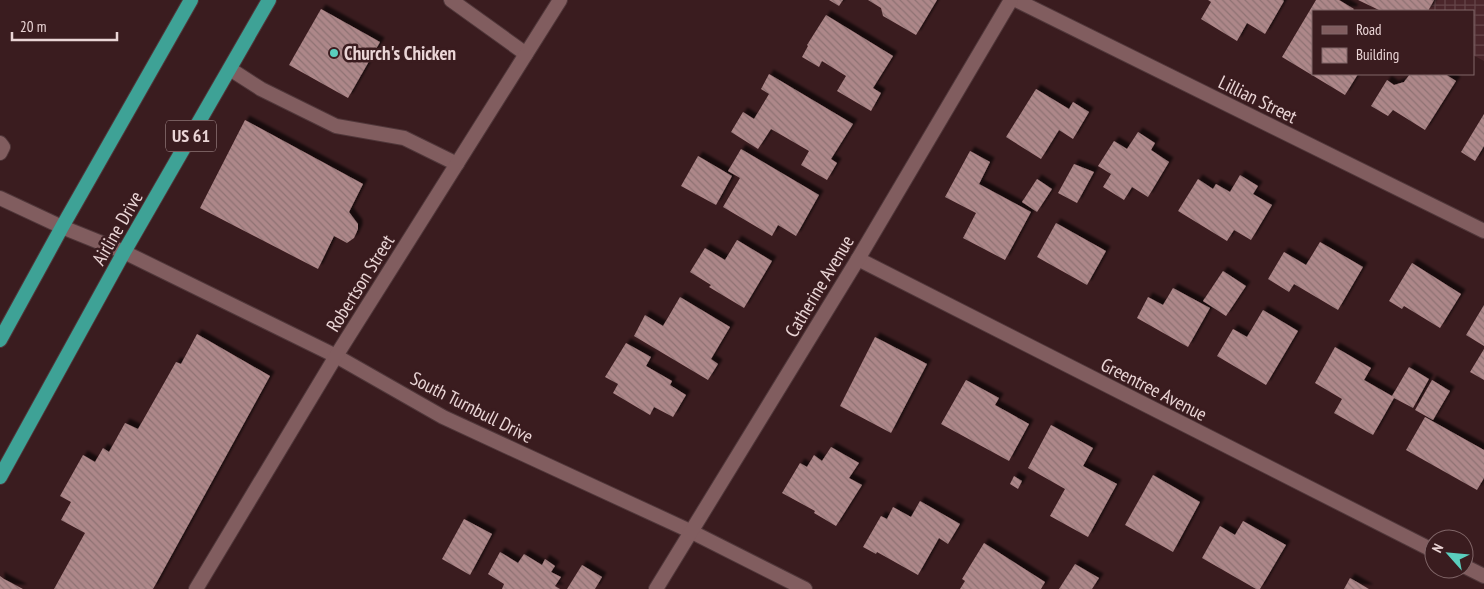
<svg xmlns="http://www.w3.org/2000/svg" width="1484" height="589" font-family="'PT Sans Narrow',sans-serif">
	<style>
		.industrial { fill: url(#industrial-grid) }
		.building { fill: url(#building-back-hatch); filter: url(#shadow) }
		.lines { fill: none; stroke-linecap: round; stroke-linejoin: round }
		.service-casing { stroke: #50373a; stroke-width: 16 }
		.minor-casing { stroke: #50373a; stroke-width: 16 }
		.trunk-casing { stroke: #50373a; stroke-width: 16 }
		.service { stroke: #815d5f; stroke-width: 14 }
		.minor { stroke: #815d5f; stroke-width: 14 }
		.trunk { stroke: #3ea296; stroke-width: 14 }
		.poi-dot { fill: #5acebd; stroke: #3a1c1f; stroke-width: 2 }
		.labels { text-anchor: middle; stroke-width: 5; stroke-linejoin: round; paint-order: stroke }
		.shield { fill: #3a1c1f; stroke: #b59e9f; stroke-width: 1 }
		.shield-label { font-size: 18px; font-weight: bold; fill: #ead5d6 }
		.poi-label { font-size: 19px; font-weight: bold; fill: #ead5d6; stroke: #3a1c1f; text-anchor: start }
		.street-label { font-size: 19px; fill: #ead5d6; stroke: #3a1c1f }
	</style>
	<defs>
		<pattern id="industrial-grid" width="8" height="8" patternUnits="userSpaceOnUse" patternTransform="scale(1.25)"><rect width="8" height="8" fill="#4b262b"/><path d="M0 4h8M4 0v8" fill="none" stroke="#654549"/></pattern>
		<pattern id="building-back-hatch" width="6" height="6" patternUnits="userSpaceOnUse" patternTransform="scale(1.25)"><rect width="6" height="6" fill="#ad8789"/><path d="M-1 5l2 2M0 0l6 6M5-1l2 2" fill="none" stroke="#8e7273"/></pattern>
		<filter id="shadow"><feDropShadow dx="4.5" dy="-4.5" stdDeviation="1" flood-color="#0009"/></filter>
	</defs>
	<rect width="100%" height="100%" fill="#3a1c1f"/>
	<polygon class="industrial" points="1366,0 1484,0 1484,61 1473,55 1473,11 1388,11"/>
	<g class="building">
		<polygon points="829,0 843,0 839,6"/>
		<polygon points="868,0 937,0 916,35 883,16 881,8"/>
		<polygon points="1208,0 1283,0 1284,1 1265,34 1247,23 1237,41 1201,19 1211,2"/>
		<polygon points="1316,0 1339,0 1354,9 1352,11 1313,11 1313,74 1358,74 1345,95 1282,57"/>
		<polygon points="1358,0 1434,0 1428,11 1381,11"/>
		<polygon points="321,9 380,42 348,98 289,65"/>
		<polygon points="826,15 893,56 873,88 881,93 871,111 837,91 846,76 822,61 819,67 802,57 808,46 807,45"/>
		<polygon points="769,74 853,124 831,159 837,163 827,180 801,165 809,151 771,129 758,149 731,132 743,112 754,119 769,94 761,89"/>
		<polygon points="1410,74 1445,74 1456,81 1425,130 1393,110 1388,116 1371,106 1387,80 1394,85 1404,82"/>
		<polygon points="1036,89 1069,109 1073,102 1089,112 1073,139 1059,130 1041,159 1006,137"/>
		<polygon points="1484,114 1484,146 1475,161 1461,152"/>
		<polygon points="245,120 363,184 349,212 358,224 358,229 354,238 347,243 334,236 318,269 200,208"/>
		<polygon points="1138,132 1155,143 1151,150 1169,162 1148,197 1132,187 1124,200 1103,187 1111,174 1098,166 1114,141 1127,149"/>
		<polygon points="741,149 819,195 796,236 778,225 772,236 723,207 740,178 728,171"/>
		<polygon points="970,151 990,162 979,184 1031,212 1005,260 963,238 976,213 945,197"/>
		<polygon points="698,156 732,176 716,205 681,186"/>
		<polygon points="1074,164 1094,172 1077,203 1058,193"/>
		<polygon points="1240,175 1258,186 1253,194 1272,205 1251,240 1234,230 1227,241 1178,211 1198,179 1213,189 1216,184 1230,192"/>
		<polygon points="1037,179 1052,189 1037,212 1022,202"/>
		<polygon points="1056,223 1106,251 1087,285 1037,257"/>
		<polygon points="737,240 772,261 744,308 709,287 711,285 690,272 705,248 725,260"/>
		<polygon points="1320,242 1363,267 1338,310 1294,284 1289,292 1268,279 1284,252 1306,265"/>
		<polygon points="1412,263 1461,294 1440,328 1404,306 1402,309 1389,301"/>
		<polygon points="1223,271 1246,286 1226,316 1203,301"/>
		<polygon points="1173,288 1210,308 1188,347 1137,318 1148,297 1163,305"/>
		<polygon points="680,297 730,327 711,359 718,364 708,380 634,336 645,315 663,326"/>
		<polygon points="1484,305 1484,346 1466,335"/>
		<polygon points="1263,310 1298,331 1266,385 1217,356 1233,329 1247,337"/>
		<polygon points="197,334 270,376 153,589 54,589 85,533 61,520 71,502 60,496 83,455 95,462 103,448 109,452 125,423 138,429 176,362 181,364"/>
		<polygon points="875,337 927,364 891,433 840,406"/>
		<polygon points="626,343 651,357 646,366 672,381 670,385 686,395 673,417 654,407 650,415 613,393 618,384 605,377"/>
		<polygon points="1335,347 1371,368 1364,380 1392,396 1409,367 1429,379 1413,408 1394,398 1373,435 1334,413 1342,399 1315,383"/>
		<polygon points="1484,349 1484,380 1470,372"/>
		<polygon points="966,380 999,398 995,405 1029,424 1009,461 941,424"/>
		<polygon points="1432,380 1450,391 1433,420 1415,410"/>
		<polygon points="1425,417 1484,450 1484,478 1477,490 1406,450"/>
		<polygon points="1051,425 1093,448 1083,466 1117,484 1088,537 1050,516 1065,489 1028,468"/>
		<polygon points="831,447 859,463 849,478 862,485 836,526 814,513 815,511 782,493 800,463 807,467 814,455 822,461"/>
		<polygon points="1153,475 1200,502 1173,552 1125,525"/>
		<polygon points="1014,476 1022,481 1018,489 1010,484"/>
		<polygon points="920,501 960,524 948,544 939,538 918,575 877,552 876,554 863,547 881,516 887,519 893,507 911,517"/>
		<polygon points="464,519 492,534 470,575 442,559"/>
		<polygon points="1243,521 1286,545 1260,589 1256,589 1202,558 1220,526 1235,535"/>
		<polygon points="984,543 1045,582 1041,589 960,589 965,581 962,579"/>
		<polygon points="500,552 518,563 524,554 542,565 545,559 555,566 551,572 561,577 555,586 560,589 502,589 504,584 488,574"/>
		<polygon points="1075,564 1099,578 1092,589 1059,589"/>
		<polygon points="582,565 602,577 595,589 567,589"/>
		<polygon points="0,576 4,579 23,589 0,589"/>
		<polygon points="1350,578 1369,589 1344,589"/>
	</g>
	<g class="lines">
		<defs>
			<g id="service">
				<polyline points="451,0 526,54"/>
				<polyline points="230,69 261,89 336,126 404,138 457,164"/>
				<polyline points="0,143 3,147 0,153"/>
			</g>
			<g id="minor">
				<polyline points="1016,0 1484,231"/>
				<polyline points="0,198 62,227 124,252 336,356 443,417 690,531 805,589"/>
				<polyline points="858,259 1434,551"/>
				<polyline points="1464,566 1484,576"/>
				<polyline points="196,589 336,356 560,0"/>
				<polyline points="656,589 858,259 1011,0"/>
			</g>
			<g id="trunk">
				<polyline points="0,340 62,227 191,0"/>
				<polyline points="0,477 124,252 269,0"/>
			</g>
		</defs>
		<use href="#service" class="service-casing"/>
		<use href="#minor" class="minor-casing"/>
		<use href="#trunk" class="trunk-casing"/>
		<use href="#service" class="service"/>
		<use href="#minor" class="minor"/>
		<use href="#trunk" class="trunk"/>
	</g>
	<circle class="poi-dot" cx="334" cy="53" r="5"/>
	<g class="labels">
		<rect class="shield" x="166" y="120.5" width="50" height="31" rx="4"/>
		<g class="shield-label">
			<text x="191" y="142">US 61</text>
		</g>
		<g class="poi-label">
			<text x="344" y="60">Church's Chicken</text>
		</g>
		<g class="street-label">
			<text transform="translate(1258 99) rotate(26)" y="7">Lillian Street</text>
			<text transform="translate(117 228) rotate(-60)" y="7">Airline Drive</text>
			<text transform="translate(360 283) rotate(-58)" y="7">Robertson Street</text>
			<text transform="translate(819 286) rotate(-59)" y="7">Catherine Avenue</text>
			<text transform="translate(1154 389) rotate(27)" y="7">Greentree Avenue</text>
			<text transform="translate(472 407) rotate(27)" y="7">South Turnbull Drive</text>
		</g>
	</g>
	<rect x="1312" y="10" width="162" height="65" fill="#3a1c1f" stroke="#806668"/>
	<rect x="1322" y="26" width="25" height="8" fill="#815d5f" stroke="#806668"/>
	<text x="1356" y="35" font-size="15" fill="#ead5d6">Road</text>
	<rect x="1322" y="48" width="25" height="15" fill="url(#building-back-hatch)" stroke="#806668"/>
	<text x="1356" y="60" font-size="15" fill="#ead5d6">Building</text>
	<g transform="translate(1449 554) rotate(297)"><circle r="24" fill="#3a1c1f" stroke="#806668"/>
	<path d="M0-4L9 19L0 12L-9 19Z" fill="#5acebd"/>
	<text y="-8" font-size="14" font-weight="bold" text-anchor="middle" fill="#ead5d6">N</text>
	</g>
	<path d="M12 32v8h105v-8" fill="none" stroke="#ead5d6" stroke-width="2.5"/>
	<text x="20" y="32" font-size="15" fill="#ead5d6" stroke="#3a1c1f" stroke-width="4" paint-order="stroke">20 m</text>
</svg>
